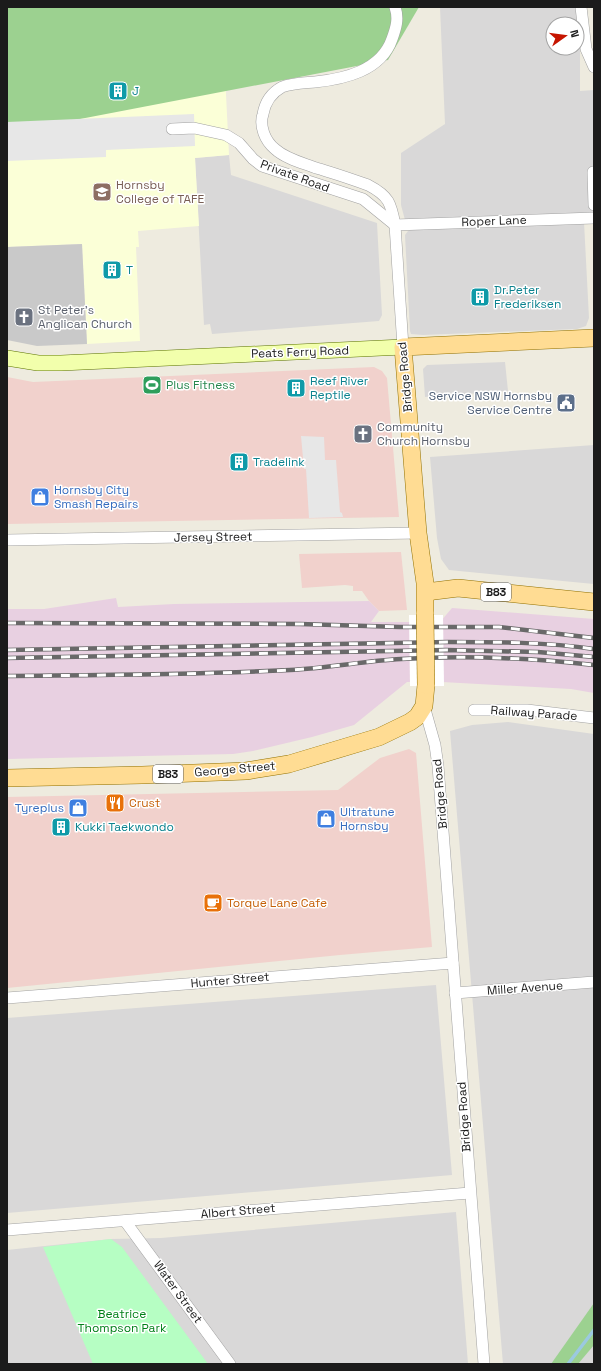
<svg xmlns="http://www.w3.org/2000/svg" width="601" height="1371" font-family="'Space Grotesk',sans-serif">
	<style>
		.residential { fill: #d9d8d8; fill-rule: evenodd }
		.commercial { fill: #f1d1cc }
		.industrial { fill: #e8d0e1 }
		.education { fill: #fbffd7 }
		.religious { fill: #c9c9c9 }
		.forest { fill: #9cd190 }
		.park { fill: #b6fec3 }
		.parking { fill: #e7e7e7 }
		.pier { fill: #fff }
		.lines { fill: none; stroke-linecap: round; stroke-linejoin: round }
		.stream { stroke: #9bc9e0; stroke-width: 3.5 }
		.minor-casing { stroke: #a2a2a2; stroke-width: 12 }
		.secondary-casing { stroke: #5c7400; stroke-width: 16 }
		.primary-casing { stroke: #927100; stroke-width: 18 }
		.minor { stroke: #fff; stroke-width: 11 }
		.secondary { stroke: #f2ffac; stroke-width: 15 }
		.primary { stroke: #ffdc93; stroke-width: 17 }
		.rail-casing { stroke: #696969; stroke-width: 4.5 }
		.rail { stroke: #fff; stroke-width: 3; stroke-dasharray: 9; stroke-linecap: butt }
		.primary-bridge-casing { stroke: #927100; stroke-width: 18; stroke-linecap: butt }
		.primary-bridge { stroke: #ffdc93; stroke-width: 17 }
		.labels { text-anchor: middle; stroke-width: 3; stroke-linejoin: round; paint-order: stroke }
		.shield { fill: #fff; stroke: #5f5f5f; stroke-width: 1 }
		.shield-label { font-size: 11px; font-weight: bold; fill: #1b1b1b }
		.culture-label { font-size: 12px; fill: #0d838f; stroke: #fff; text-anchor: start }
		.street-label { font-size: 12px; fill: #1b1b1b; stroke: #fff }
		.education-label { font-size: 12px; fill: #785e54; stroke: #fff; text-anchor: start }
		.worship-label { font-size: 12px; fill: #5b616d; stroke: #fff; text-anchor: start }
		.leisure-label { font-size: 12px; fill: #27864d; stroke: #fff; text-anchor: start }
		.service-label { font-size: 12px; fill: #4e5e75; stroke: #fff; text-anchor: end }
		.shop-label { font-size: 12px; fill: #366cbe; stroke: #fff; text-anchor: start }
		.food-label { font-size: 12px; fill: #c56008; stroke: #fff; text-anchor: start }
		.park-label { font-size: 12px; fill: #028119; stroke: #fff }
	</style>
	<rect width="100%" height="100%" fill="#eeebdf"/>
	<g class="residential">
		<path d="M440 7H576L580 47V91L594 90V213L491 216 407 221 405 220 401 205V153L445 124ZM553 24H577V48H553Z"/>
		<polygon points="229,155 231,175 377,223 382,315 379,321 212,334 210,324 204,325 195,158"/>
		<polygon points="584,222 589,318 586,326 577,329 423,335 411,334 410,331 405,235 408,231 411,229"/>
		<polygon points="505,362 508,391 425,397 423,369 427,365"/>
		<polygon points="594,445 594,584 449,570 441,559 437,538 430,457"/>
		<polygon points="508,722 594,734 594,1364 503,1364 450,731 472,725"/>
		<polygon points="436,985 452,1175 7,1213 7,1018"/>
		<polygon points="456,1212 468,1364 7,1364 7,1250 111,1239 161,1238"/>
	</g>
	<g class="commercial">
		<polygon points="374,367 382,371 387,378 399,517 7,524 7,377 33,382"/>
		<polygon points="401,552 407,610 379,611 369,601 362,591 353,591 353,586 345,585 302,588 299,554"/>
		<polygon points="409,749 416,753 432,947 340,955 7,988 7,797 338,790 380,758"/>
	</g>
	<polygon class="industrial" points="116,598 118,607 174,604 369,601 379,611 371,622 440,622 452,608 594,619 594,693 571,689 442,682 407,682 354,725 312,737 253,751 233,754 7,759 7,609 44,609"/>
	<polygon class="education" points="7,7 224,54 229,155 195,158 199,226 138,231 139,247 136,247 140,341 87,344 82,244 7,247"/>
	<polygon class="religious" points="82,244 87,344 37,346 7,340 7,247"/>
	<g class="forest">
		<polygon points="7,7 419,7 388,60 7,133"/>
		<polygon points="594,1303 594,1345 578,1364 551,1364"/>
	</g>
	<polygon class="park" points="111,1239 122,1247 208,1364 93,1364 43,1247"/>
	<g class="parking">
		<polygon points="194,114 195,146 106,150 106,157 7,161 7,122"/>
		<polygon points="301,436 324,437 325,460 336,460 340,512 342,513 343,517 309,518 306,469 304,469"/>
	</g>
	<polygon class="pier" points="409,615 443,615 444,686 410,686"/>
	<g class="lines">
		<polyline class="stream" points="568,1364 594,1330"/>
		<defs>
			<g id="minor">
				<path d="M395 7C399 19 396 28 392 39 381 71 344 79 315 82 304 83 292 83 282 87 271 93 265 103 263 114 259 126 265 141 275 149 286 159 303 163 316 168 334 173 351 179 368 185 389 196 391 203 395 225L403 347"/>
				<polyline points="581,7 586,49 594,67"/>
				<polyline points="172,129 194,128 226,135 239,143 253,159 262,166 363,199 395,225"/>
				<polyline points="593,172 594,205"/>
				<polyline points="395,225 594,218"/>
				<polyline points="7,540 418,533"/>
				<polyline points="424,706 435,745 438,766 484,1364"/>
				<polyline points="474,710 527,710 594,718"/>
				<polyline points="455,993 594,982"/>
				<polyline points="7,998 453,963"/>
				<polyline points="125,1221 230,1364"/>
				<polyline points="7,1230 470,1193"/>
			</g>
			<polyline id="secondary" points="7,358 38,363 61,363 403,347"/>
			<g id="primary">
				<polyline points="426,592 458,588 594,602"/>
				<polyline points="425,614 425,583 418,533 403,347 594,338"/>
				<polyline points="7,778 142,775 246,771 289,764 379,737 410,722 417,717 424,706 426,685"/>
			</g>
		</defs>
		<use href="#minor" class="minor-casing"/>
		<use href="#secondary" class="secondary-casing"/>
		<use href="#primary" class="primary-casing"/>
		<use href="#minor" class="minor"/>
		<use href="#secondary" class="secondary"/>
		<use href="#primary" class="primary"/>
		<defs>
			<g id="rail">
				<polyline points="7,623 300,624 400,627 499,627 594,638"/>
				<path d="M7 650 448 642C497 642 546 642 594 649"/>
				<polyline points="7,658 446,650 538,652 594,657"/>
				<path d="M7 676C101 675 196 675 290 670 328 668 364 661 401 659 466 655 530 658 594 665"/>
			</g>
		</defs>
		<use href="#rail" class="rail-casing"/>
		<use href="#rail" class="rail"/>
		<defs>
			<polyline id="primary-bridge" points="425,614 426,685"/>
		</defs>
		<use href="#primary-bridge" class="primary-bridge-casing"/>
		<use href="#primary-bridge" class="primary-bridge"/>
	</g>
	<defs>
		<symbol id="building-square" viewBox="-11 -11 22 22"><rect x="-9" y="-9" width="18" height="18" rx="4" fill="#0f9aa8" stroke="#fff"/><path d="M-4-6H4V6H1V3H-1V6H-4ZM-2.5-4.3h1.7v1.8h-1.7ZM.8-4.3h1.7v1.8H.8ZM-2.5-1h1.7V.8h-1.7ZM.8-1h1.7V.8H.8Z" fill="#fff"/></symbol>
		<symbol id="university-square" viewBox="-11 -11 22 22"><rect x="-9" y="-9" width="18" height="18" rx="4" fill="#8d6e63" stroke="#fff"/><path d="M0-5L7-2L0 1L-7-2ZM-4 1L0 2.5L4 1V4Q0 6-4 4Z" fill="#fff"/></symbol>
		<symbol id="church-square" viewBox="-11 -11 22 22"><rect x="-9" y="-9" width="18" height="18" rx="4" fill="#6b7280" stroke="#fff"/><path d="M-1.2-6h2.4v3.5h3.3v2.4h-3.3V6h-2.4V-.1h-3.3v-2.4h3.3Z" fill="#fff"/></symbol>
		<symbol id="stadium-square" viewBox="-11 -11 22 22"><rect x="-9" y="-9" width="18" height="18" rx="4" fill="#2e9e5b" stroke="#fff"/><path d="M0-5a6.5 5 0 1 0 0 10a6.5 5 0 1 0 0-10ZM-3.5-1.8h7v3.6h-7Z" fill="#fff"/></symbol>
		<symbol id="civic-square" viewBox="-11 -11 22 22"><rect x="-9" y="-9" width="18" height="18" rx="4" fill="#5c6f8a" stroke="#fff"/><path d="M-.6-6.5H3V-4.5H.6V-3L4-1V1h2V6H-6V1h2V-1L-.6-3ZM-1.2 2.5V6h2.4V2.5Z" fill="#fff"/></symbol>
		<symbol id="shop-square" viewBox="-11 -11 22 22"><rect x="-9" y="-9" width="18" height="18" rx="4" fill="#3f7fe0" stroke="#fff"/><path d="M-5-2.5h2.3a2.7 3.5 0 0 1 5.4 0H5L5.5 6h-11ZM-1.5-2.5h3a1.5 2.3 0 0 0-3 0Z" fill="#fff"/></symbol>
		<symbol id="restaurant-square" viewBox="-11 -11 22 22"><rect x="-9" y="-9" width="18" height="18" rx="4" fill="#e8710a" stroke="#fff"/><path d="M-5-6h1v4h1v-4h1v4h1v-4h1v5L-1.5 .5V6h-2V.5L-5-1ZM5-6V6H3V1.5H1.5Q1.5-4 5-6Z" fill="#fff"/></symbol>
		<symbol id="cafe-square" viewBox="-11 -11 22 22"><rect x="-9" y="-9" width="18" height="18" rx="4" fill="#e8710a" stroke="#fff"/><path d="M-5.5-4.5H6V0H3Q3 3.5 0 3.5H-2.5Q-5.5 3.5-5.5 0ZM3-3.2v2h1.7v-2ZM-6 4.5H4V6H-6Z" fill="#fff"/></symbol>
	</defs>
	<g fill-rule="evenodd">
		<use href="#building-square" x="107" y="80" width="22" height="22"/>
		<use href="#university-square" x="91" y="181" width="22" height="22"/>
		<use href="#building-square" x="101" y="259" width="22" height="22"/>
		<use href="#building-square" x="469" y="286" width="22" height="22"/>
		<use href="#church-square" x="13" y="306" width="22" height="22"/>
		<use href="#stadium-square" x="141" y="374" width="22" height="22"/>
		<use href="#building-square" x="285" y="377" width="22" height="22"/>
		<use href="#civic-square" x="555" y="392" width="22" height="22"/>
		<use href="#church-square" x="352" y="423" width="22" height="22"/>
		<use href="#building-square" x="228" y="451" width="22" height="22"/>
		<use href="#shop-square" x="29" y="486" width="22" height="22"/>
		<use href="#restaurant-square" x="104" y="792" width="22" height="22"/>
		<use href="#shop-square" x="67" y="797" width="22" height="22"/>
		<use href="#shop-square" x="315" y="808" width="22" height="22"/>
		<use href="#building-square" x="50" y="816" width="22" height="22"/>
		<use href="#cafe-square" x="202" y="892" width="22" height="22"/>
	</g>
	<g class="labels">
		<g class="shield">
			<rect x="481" y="583" width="30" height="18" rx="3"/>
			<rect x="153" y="765" width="30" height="18" rx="3"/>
		</g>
		<g class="shield-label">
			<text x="496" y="596">B83</text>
			<text x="168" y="778">B83</text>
		</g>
		<g class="culture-label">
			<text x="132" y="95">J</text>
			<text x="126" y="274">T</text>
			<text x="494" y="294">Dr.Peter<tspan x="494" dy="14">Frederiksen</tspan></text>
			<text x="310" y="385">Reef River<tspan x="310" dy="14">Reptile</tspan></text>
			<text x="253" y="466">Tradelink</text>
			<text x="75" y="831">Kukki Taekwondo</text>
		</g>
		<g class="street-label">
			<text transform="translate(295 176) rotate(20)" y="4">Private Road</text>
			<text transform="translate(494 221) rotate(-2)" y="4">Roper Lane</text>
			<text transform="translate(300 352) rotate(-2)" y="4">Peats Ferry Road</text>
			<text transform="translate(405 377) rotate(-95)" y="4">Bridge Road</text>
			<text transform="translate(213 537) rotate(-1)" y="4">Jersey Street</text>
			<text transform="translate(534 713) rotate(4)" y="4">Railway Parade</text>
			<text transform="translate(235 769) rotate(-5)" y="4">George Street</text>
			<text transform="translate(440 794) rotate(-95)" y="4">Bridge Road</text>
			<text transform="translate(230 980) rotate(-5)" y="4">Hunter Street</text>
			<text transform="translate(525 988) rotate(-4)" y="4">Miller Avenue</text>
			<text transform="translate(464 1117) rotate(-94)" y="4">Bridge Road</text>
			<text transform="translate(238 1211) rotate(-5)" y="4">Albert Street</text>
			<text transform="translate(178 1292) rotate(54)" y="4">Water Street</text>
		</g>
		<g class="education-label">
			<text x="116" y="189">Hornsby<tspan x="116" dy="14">College of TAFE</tspan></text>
		</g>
		<g class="worship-label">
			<text x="38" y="314">St Peter's<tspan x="38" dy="14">Anglican Church</tspan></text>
			<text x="377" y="431">Community<tspan x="377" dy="14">Church Hornsby</tspan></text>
		</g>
		<g class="leisure-label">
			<text x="166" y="389">Plus Fitness</text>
		</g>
		<g class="service-label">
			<text x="552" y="400">Service NSW Hornsby<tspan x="552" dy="14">Service Centre</tspan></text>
		</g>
		<g class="shop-label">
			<text x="54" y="494">Hornsby City<tspan x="54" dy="14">Smash Repairs</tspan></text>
			<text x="64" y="812" text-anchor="end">Tyreplus</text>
			<text x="340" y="816">Ultratune<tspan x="340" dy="14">Hornsby</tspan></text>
		</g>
		<g class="food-label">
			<text x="129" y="807">Crust</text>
			<text x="227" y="907">Torque Lane Cafe</text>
		</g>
		<g class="park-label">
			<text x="122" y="1318">Beatrice<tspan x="122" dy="14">Thompson Park</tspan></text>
		</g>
	</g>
	<rect width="601" height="1371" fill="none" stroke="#1b1b1b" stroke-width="16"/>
	<g transform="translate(565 36) rotate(76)"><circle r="19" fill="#ffffff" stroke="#a4a4a4"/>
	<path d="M0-3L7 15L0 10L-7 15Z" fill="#c61500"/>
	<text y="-6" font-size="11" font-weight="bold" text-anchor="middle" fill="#1b1b1b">N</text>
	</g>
</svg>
